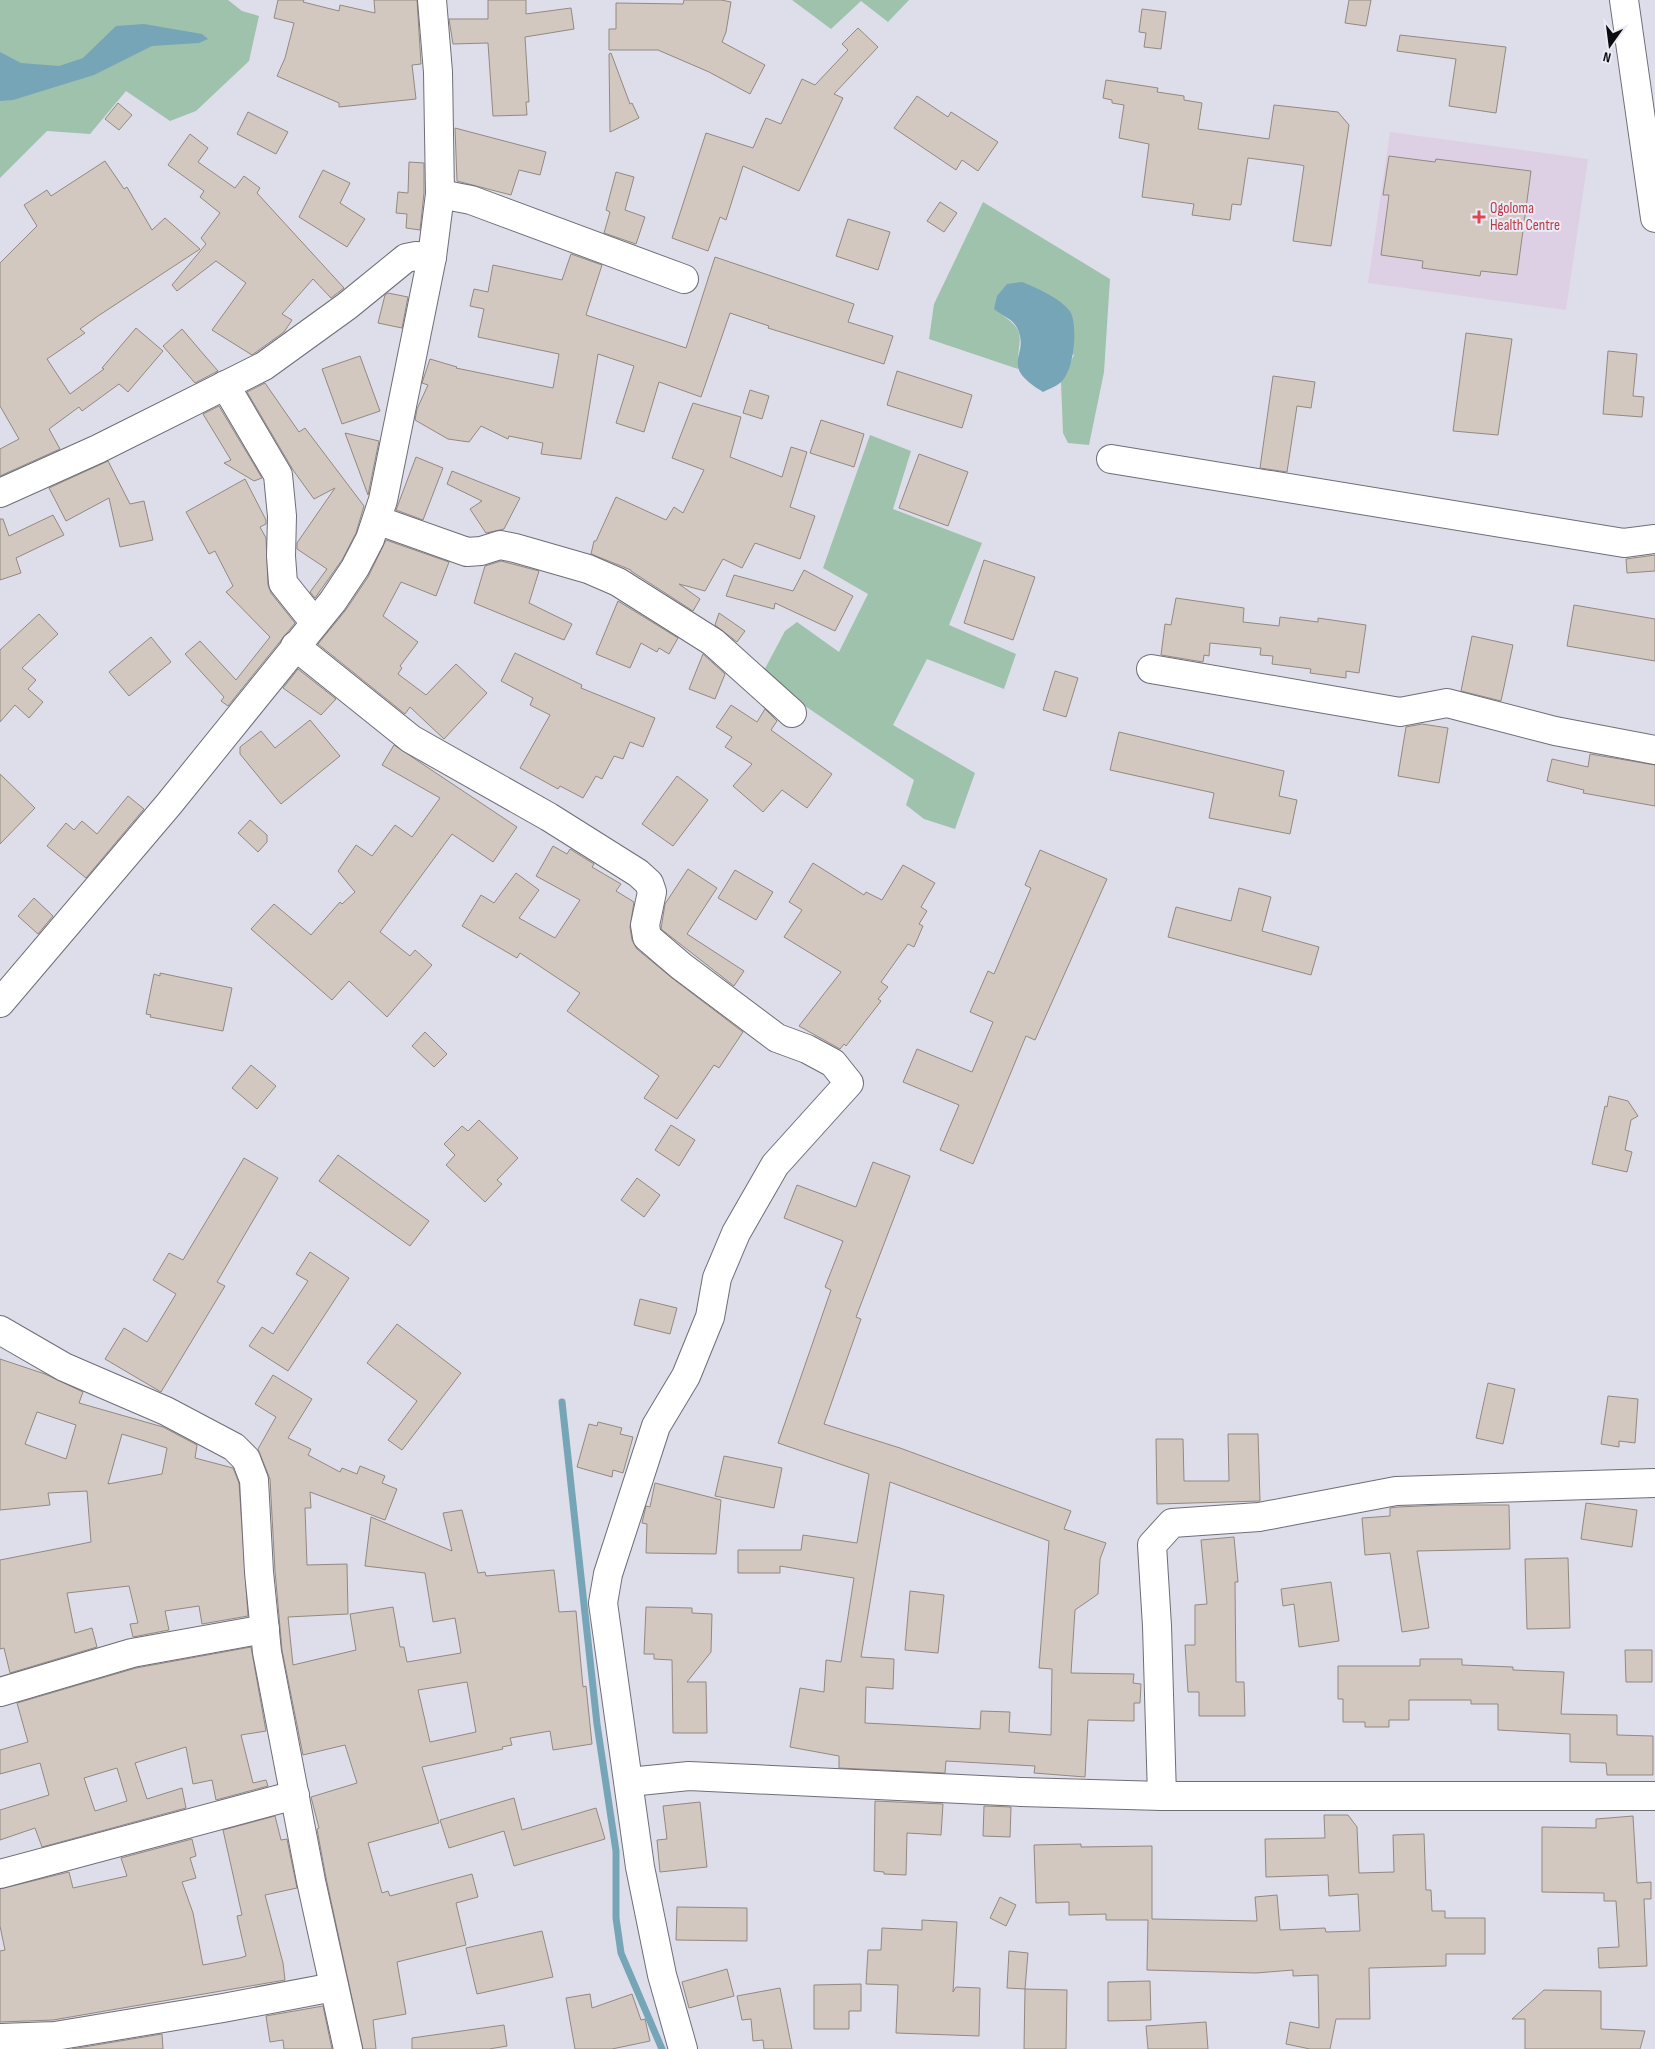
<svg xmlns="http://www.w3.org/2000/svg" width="1655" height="2049" font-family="'Sofia Sans Condensed',sans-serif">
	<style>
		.medical { fill: #ddd0e4 }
		.green { fill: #9ec2ab }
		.water { fill: #76a5b7 }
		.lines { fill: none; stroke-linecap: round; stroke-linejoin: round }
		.stream { stroke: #76a5b7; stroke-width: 7 }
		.building { fill: #d3c8c0; stroke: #928981; fill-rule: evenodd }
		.minor-casing { stroke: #6e6e79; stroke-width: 30 }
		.minor { stroke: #fff; stroke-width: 28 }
		.health-dot { fill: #e0444e; stroke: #ebebf7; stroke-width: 2 }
		.labels { text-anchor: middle; stroke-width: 4; stroke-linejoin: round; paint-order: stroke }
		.health-label { font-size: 15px; fill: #be3a42; stroke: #ebebf7; text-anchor: start }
	</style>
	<rect width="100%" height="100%" fill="#dedeea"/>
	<polygon class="medical" points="1390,132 1588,159 1566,310 1368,283"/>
	<g class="green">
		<polygon points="0,0 228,0 242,11 259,16 249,61 196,111 170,121 126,91 90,134 47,131 0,178"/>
		<polygon points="792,0 909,0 888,22 861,1 831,29"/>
		<path d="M983 202 1110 279 1104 372 1089 445 1068 443 1063 433 1061 382 1074 355 1002 315C1030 333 1016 342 1018 369L929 339 934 304Z"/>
		<polygon points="870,435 911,451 893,509 982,543 949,625 1016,654 1004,689 927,659 893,725 975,773 955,829 924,819 906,805 914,780 761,676 785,631 797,622 839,652 868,594 823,568"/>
	</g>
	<g class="water">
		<polygon points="144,24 202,34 208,39 199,43 152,46 94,75 13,100 0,101 0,52 21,63 59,66 83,58 116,26"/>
		<path d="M1022 282C1035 287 1064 300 1071 313 1078 329 1074 372 1060 383 1055 387 1048 389 1043 392 995 363 1033 356 1016 326 1012 319 1000 314 994 309L997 296 1007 284Z"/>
	</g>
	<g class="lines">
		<polyline class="stream" points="562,1402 597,1724 616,1851 616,1918 621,1953 662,2049"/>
	</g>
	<g class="building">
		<polygon points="278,0 304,0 303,2 339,11 340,5 375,13 374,0 417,0 421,64 412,65 416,99 339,107 339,103 277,76 285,58 294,23 274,18"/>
		<polygon points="488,0 526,0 526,14 571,8 574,29 525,37 529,102 526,102 527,115 493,116 488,43 453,44 449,19 488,19"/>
		<polygon points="684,0 721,0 731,2 726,32 722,42 765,65 750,94 709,72 658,50 609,50 609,29 616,29 616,3 683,4"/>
		<polygon points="1349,0 1371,0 1366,26 1345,23"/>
		<polygon points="1142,9 1166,12 1161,49 1144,47 1146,33 1139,32"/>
		<polygon points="858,28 878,47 834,94 843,98 799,191 743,166 726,220 720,217 708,251 672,238 706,133 753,148 766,118 781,124 802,79 815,85 848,50 842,44"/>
		<polygon points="1400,35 1506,47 1496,113 1449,106 1456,59 1397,51"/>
		<polygon points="611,53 630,104 632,103 639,118 610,132 609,54"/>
		<polygon points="1106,80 1158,88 1157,92 1184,96 1184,100 1202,103 1198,129 1269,139 1274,105 1338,112 1349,125 1331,246 1293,241 1304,166 1301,165 1248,158 1241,205 1232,204 1230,220 1192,215 1194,204 1142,197 1149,144 1119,138 1124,105 1112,103 1112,100 1103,98"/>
		<polygon points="917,96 948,117 951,112 998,142 978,171 962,160 956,170 894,128"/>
		<polygon points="118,103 132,115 119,130 105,119"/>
		<polygon points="248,112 288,132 276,154 237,134"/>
		<polygon points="455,128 546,152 540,175 519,170 511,195 457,181"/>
		<polygon points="190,134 208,148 198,162 235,188 244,176 260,188 257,193 344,288 331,298 313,279 282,314 292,320 284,332 252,355 212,330 246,283 216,261 177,291 172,285 206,244 201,238 220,213 200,197 204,191 168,165"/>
		<polygon points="1389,156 1435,162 1436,159 1531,171 1517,275 1481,271 1480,276 1422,268 1423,261 1381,255 1389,195 1383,195"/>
		<polygon points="105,161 124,189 127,187 152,230 165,218 200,249 98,316 80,329 85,333 47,359 70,394 104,369 102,368 136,328 163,351 128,392 119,384 82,411 79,407 49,429 60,449 0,476 0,449 19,439 0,406 0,263 37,226 24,205 47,190 51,196"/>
		<polygon points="409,162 424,163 424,193 420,230 406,228 407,214 396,213 398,192 408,193"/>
		<polygon points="323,170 350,183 340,203 365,219 347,247 299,217"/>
		<polygon points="616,172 634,177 625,210 645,217 636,244 604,233 610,212 606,210"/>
		<polygon points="940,202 957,213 944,232 927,221"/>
		<polygon points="848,219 890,232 878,270 836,256"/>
		<polygon points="571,254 602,265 586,315 686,348 715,257 854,304 848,322 893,336 884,364 768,328 769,326 730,313 701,397 659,382 644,432 616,423 634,366 598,354 581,459 541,454 543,443 509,436 508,439 481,426 469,442 448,439 415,420 417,409 428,385 422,383 430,359 457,367 456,368 553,388 559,354 478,337 484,309 470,306 474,289 488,292 493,265 562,280"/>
		<polygon points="388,293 408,297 402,328 378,323 385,295"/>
		<polygon points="182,329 205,356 218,371 195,383 163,346"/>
		<polygon points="1466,333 1512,339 1498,435 1453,431"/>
		<polygon points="1608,351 1637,354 1633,396 1644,397 1642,417 1603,414"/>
		<polygon points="360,356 380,411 342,424 322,369"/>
		<polygon points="897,371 972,395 962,428 887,405"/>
		<polygon points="1273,376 1315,382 1311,408 1297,406 1287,472 1260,468"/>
		<polygon points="265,383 299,432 305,428 364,506 356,533 342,560 315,598 310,592 327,569 297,549 297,543 335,488 314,499 293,470 247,392"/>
		<polygon points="750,390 769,396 762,419 743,413"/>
		<polygon points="693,403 741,417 730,457 782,477 791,447 807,452 790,507 815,516 800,559 755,543 742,568 723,559 705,591 679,584 700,599 693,611 631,571 631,570 591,554 594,541 596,541 616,497 666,520 674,507 683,513 704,470 672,458"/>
		<polygon points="219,406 262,478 254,481 224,463 231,460 203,414"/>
		<polygon points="821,420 864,434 854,467 810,453"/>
		<polygon points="345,433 379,441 368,495"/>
		<polygon points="919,454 968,472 948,526 899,508"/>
		<polygon points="416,457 443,468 423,520 396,510"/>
		<polygon points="108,461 130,504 144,501 153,540 120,547 109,498 66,521 49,488"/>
		<polygon points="452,471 520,498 504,529 486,533 470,509 482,501 447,484"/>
		<polygon points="245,479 266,520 266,524 260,527 266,538 268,585 271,593 295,623 228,706 221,701 224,697 185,654 200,641 236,680 270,637 226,592 233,586 215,551 209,554 186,512"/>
		<polygon points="53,515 64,535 16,558 21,573 0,580 0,519 3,519 9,536"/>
		<polygon points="386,540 449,562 436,596 401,582 383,616 418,642 400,666 402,668 398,674 426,695 456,664 487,693 444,739 410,707 405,714 318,644 345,611 368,577"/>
		<polygon points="1655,555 1655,571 1627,573 1626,559"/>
		<polygon points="984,560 1035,577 1013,640 964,623"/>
		<polygon points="501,561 539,571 529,603 572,624 564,640 474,603 485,566"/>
		<polygon points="804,570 853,596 835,631 775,603 774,609 726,596 734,575 793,591"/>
		<polygon points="1176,598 1244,608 1243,622 1279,626 1280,617 1318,622 1318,618 1366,625 1359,673 1346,671 1346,678 1310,673 1311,669 1272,664 1273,656 1260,655 1261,648 1210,643 1209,656 1204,655 1203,662 1161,655 1165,624 1171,625"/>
		<polygon points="618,601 678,638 669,654 659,648 657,652 641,643 630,668 596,654"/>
		<polygon points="1574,605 1655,619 1655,661 1567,646"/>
		<polygon points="719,613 745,631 737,642 715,625"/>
		<polygon points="39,614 58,634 22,668 36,680 28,689 43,702 29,718 15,705 0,722 0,650"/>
		<polygon points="1472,636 1513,645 1501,701 1461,691"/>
		<polygon points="151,637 171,662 129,696 109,672"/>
		<polygon points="515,653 582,685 581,688 655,718 643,747 630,742 623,759 614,756 602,779 596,776 583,798 560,786 558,789 520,768 550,715 530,705 533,698 501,681"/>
		<polygon points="703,654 725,674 715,699 689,689"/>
		<polygon points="298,669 336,699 321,715 283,688"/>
		<polygon points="1055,671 1078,678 1066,717 1043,710"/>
		<polygon points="731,705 757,722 765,709 777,721 771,730 832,774 807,808 782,790 763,812 733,786 752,764 725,747 732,737 716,727"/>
		<polygon points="310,720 340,756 281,804 240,754 240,747 261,731 275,748"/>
		<polygon points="1422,724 1448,728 1439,783 1398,776 1406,727"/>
		<polygon points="1119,732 1284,771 1279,796 1297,800 1290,834 1209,818 1214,793 1110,770"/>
		<polygon points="394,745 517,827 493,862 452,834 380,932 410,956 415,950 432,965 387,1017 349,981 332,1000 251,929 274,904 311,935 340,902 342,904 355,892 338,871 356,845 372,856 395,825 412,837 440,798 382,765"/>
		<polygon points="1590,754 1655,765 1655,806 1583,793 1584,790 1547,781 1552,759 1588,767"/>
		<polygon points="0,774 35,808 0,844"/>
		<polygon points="677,776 708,800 673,846 642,824"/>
		<polygon points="128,796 144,809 86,878 47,846 66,823 74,830 82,821 97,834"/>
		<polygon points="250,820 267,835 267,842 258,852 238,833"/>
		<polygon points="553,846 567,854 570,849 594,864 592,867 621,884 616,891 634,902 630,927 632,940 637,949 672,978 743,1032 719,1068 714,1065 677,1119 644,1098 659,1076 567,1011 580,993 520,953 517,958 462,926 481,895 494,903 516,873 539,890 519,918 555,938 580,900 536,876"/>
		<polygon points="1040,850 1107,879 1035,1040 1026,1036 973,1164 940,1150 959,1105 903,1082 917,1049 972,1072 993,1022 970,1012 988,971 994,974 1031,888 1025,885"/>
		<polygon points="813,863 864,895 866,892 882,900 903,865 935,883 921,907 927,911 919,924 923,926 914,947 908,944 881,982 888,987 878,999 881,1001 846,1046 844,1044 840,1049 799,1026 841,972 784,937 802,910 789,902"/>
		<polygon points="688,869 717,888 687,934 744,971 734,986 661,929 665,904"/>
		<polygon points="735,870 773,892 756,920 718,898"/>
		<polygon points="1239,888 1271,897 1262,931 1319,947 1311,975 1168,937 1176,907 1231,921"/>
		<polygon points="34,898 53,916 38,934 18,916"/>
		<polygon points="160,973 232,988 223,1031 150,1017 151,1015 146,1014 154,974 160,976"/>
		<polygon points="425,1032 447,1054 434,1067 412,1046"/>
		<polygon points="251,1065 276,1086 257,1109 232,1088"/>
		<polygon points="1609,1096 1628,1101 1638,1116 1631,1120 1625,1150 1632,1152 1627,1172 1592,1164 1605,1106 1607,1107"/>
		<polygon points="479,1120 518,1158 497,1180 502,1184 485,1202 446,1165 455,1155 444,1144 462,1126 468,1131"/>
		<polygon points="671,1125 695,1140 679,1166 655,1150"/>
		<polygon points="338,1155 429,1221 410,1246 319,1181"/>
		<polygon points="244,1158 278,1178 217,1282 225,1286 161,1392 105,1359 124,1328 147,1342 176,1294 153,1280 169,1253 183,1260"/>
		<path d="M873 1162 910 1176 856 1317 861 1319 824 1424 900 1448 1071 1511 1064 1529 1106 1543 1100 1559 1098 1594 1075 1610 1071 1673 1134 1674 1133 1683 1141 1684 1140 1703H1134V1721L1088 1720 1085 1777 1034 1773 1035 1766 946 1761 945 1773 839 1768V1756L790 1747 800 1688 824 1692 826 1660 841 1662 854 1578 780 1566V1573H738V1550H801L803 1535 857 1543 869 1474 778 1443 831 1290 825 1287 843 1241 784 1218 797 1185 856 1207ZM890 1482 1049 1541 1039 1668 1052 1669 1051 1735 1009 1732 1010 1712 981 1711 980 1729 865 1723 866 1687 893 1689 894 1659 861 1657Z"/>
		<polygon points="637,1178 660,1195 644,1217 621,1200"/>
		<polygon points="310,1252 349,1278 288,1371 249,1346 262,1327 273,1334 308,1281 296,1274"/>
		<polygon points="640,1299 677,1308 670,1334 634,1325"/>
		<polygon points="397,1324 461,1373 402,1450 388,1440 417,1401 367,1363"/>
		<path d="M0 1359 45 1374 83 1392 79 1403 163 1427 197 1445 195 1458 233 1468 239 1483 248 1616 202 1624 199 1606 165 1611 169 1630 133 1637 130 1624 138 1623 129 1586 67 1593 75 1633 92 1628 97 1647 10 1673 4 1648 0 1649V1560L91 1542 87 1491 48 1493 50 1505 0 1510ZM37 1412 76 1425 66 1459 25 1444ZM122 1434 167 1448 162 1474 108 1484Z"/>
		<path d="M273 1375 312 1399 288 1438 311 1449 308 1455 340 1472 342 1468 357 1474 360 1466 385 1476 382 1483 397 1489 385 1520 310 1492 311 1508H305L307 1565 347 1564 348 1614 288 1617 293 1665 356 1650 350 1614 393 1607 400 1647H404L407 1662 461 1653 455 1618 433 1622 425 1573 365 1566 371 1517 452 1551 443 1513 462 1510 478 1573 485 1572 486 1576 554 1570 559 1612 576 1611 583 1687 586 1686 592 1744 553 1750 550 1731 510 1738 512 1745 502 1747 503 1749 422 1767 439 1823 368 1843 382 1893 388 1891 390 1896 472 1874 478 1897 456 1903 466 1945 397 1962 406 2014 373 2020 376 2049H363L326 1878 317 1829 319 1828 311 1797 357 1783 345 1745 303 1755 282 1650 275 1571 270 1479 258 1449 276 1417 255 1404ZM467 1682 476 1732 430 1742 418 1690Z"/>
		<polygon points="1488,1383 1515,1389 1503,1444 1476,1438"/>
		<polygon points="1608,1396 1638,1399 1635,1443 1619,1441 1619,1447 1601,1444"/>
		<polygon points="598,1422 622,1428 620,1434 633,1437 623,1473 613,1470 612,1477 577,1467 589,1424 597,1426"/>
		<polygon points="1228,1434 1258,1434 1260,1501 1157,1504 1156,1439 1183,1439 1184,1481 1229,1481"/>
		<polygon points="724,1456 782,1468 774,1508 715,1496"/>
		<polygon points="655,1483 721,1500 716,1554 646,1553 647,1524 642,1523 646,1506 650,1507"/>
		<polygon points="1586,1503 1637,1510 1632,1547 1581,1539"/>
		<polygon points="1444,1505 1509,1505 1510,1549 1417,1551 1429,1628 1402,1632 1390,1553 1365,1555 1362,1518 1390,1516 1390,1508 1398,1507"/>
		<polygon points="1234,1537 1238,1582 1235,1582 1236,1682 1244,1682 1245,1716 1199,1716 1199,1692 1188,1692 1185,1645 1195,1645 1195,1605 1207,1604 1201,1540"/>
		<polygon points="1568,1558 1570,1628 1527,1629 1525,1559"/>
		<polygon points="1331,1582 1339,1641 1299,1647 1294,1604 1283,1606 1281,1589"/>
		<polygon points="910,1591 944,1595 938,1653 905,1650"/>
		<polygon points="646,1607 692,1608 692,1613 712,1614 711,1652 687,1682 706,1682 707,1733 673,1733 672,1660 654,1659 654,1654 644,1654"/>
		<path d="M251 1647 266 1731 241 1735 253 1783 266 1780 268 1786 216 1800 212 1780 193 1784 186 1747 135 1763 147 1799 182 1788 186 1808 42 1847 35 1828 0 1840V1810L49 1795 40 1763 0 1774V1750L28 1742 17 1703 136 1668ZM117 1768 127 1801 95 1811 84 1778Z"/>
		<polygon points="1625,1650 1652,1650 1652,1682 1626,1682"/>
		<polygon points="1420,1659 1462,1659 1462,1665 1513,1667 1513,1670 1564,1672 1561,1714 1617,1715 1617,1735 1653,1736 1653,1775 1607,1775 1606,1763 1570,1762 1570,1734 1498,1730 1498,1704 1471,1704 1471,1700 1409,1700 1409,1720 1389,1720 1389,1727 1365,1727 1365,1722 1343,1722 1343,1699 1338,1699 1338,1666 1420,1666"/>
		<polygon points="514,1798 522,1830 596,1808 605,1839 514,1866 504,1831 449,1848 440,1820"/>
		<polygon points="875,1801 943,1804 941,1835 907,1833 906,1875 884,1874 884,1872 874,1871"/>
		<polygon points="700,1802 707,1867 660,1872 657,1840 667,1839 663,1806"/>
		<polygon points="984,1806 1011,1807 1010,1837 983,1836"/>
		<polygon points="1324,1815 1348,1815 1357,1827 1359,1873 1394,1872 1393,1835 1424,1834 1426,1890 1431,1890 1432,1911 1445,1911 1445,1918 1485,1918 1485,1954 1446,1954 1446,1966 1369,1968 1370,2019 1336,2019 1330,2049 1310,2049 1286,2044 1290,2022 1319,2028 1318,1975 1293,1976 1293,1970 1256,1973 1147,1970 1148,1920 1106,1920 1106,1914 1069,1915 1069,1902 1036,1903 1034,1845 1081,1844 1081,1847 1152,1846 1152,1919 1257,1921 1255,1897 1277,1895 1280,1930 1325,1928 1326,1932 1360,1931 1358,1894 1329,1896 1328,1875 1266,1877 1265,1839 1325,1838"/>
		<polygon points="275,1816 281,1840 287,1839 297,1888 265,1895 283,1963 285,1980 53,2020 0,2022 0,1951 5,1950 0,1926 0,1889 69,1872 73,1888 127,1876 121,1858 192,1839 196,1856 190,1858 196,1878 182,1882 193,1913 203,1965 240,1958 246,1956 237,1916 242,1915 223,1830"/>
		<polygon points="1633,1816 1637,1883 1651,1882 1651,1899 1644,1899 1647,1966 1599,1968 1598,1948 1619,1947 1616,1901 1604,1901 1604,1893 1542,1892 1542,1827 1596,1828 1596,1819"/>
		<polygon points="1000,1897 1016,1905 1006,1926 990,1918"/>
		<polygon points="677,1907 747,1908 747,1941 676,1940"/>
		<polygon points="922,1920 957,1922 953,1992 956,1987 980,1988 979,2036 896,2033 898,1985 866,1984 868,1950 881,1950 882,1928 922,1930"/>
		<polygon points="542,1931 553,1977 477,1994 466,1948"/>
		<polygon points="1009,1951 1028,1953 1025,1989 1007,1988"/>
		<polygon points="727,1969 734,1996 689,2008 682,1982"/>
		<polygon points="1150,1981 1151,2020 1108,2021 1108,1982"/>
		<polygon points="861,1984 861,2011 849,2011 849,2029 814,2029 814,1985"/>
		<polygon points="780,1988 792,2049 764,2049 763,2040 753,2041 751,2019 742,2020 737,1996"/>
		<polygon points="1025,1989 1067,1990 1066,2049 1024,2049"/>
		<polygon points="1544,1990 1601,1991 1601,2029 1645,2031 1640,2049 1525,2049 1525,2019 1512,2019"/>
		<polygon points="590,1994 592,2008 632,1994 641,2020 645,2019 650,2041 612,2049 575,2049 566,1998"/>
		<polygon points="323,2006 332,2049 284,2049 283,2040 270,2042 266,2016"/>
		<polygon points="1206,2022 1208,2049 1148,2049 1146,2026"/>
		<polygon points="504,2025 507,2046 489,2049 412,2049 412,2038"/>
		<polygon points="162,2034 163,2049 72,2049"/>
	</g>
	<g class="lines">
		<defs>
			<g id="minor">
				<polyline points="1624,0 1655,218"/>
				<polyline points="440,194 471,200 684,279"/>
				<polyline points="225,385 278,475 282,516 281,556 283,583 315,623"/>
				<polyline points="1111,459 1624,543 1655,539"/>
				<polyline points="0,493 98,449 264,366 347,306 406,258 416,256 432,257"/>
				<polyline points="377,520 467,552 481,551 500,545 515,548 588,569 618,582 713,642 792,713"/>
				<polyline points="295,646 411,739 549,817 638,873 649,883 652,892 645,925 647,937 681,966 777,1038 807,1049 833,1063 849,1083 775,1165 736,1233 717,1278 710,1317 686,1376 656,1426 608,1574 603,1603 640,1867 662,1975 683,2049"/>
				<polyline points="1151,669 1400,712 1447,703 1555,731 1655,750"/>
				<polyline points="0,1003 169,804 333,601 355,568 370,539 383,500 432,257 440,194 438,72 432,0"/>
				<polyline points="0,1330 64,1367 166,1411 234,1447 246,1459 254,1480 259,1572 267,1652 311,1881 348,2049"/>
				<polyline points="0,1692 132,1653 265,1629"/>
				<polyline points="629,1782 689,1776 1021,1792 1162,1796 1655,1796"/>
				<polyline points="1162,1796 1157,1626 1152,1545 1172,1523 1259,1517 1396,1491 1655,1483"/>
				<polyline points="0,1874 295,1795"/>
				<polyline points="0,2038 55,2036 223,2008 334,1987"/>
			</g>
		</defs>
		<use href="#minor" class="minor-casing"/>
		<use href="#minor" class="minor"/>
	</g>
	<path class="health-dot" d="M1476.5 209.5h5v5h5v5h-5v5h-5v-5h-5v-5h5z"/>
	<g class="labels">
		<g class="health-label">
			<text x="1490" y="213">Ogoloma<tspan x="1490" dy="17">Health Centre</tspan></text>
		</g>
	</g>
	<g transform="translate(1610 45) rotate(194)" stroke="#ebebf7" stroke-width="4" paint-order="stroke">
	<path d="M0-4L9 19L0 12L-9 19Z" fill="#0c0c10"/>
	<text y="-8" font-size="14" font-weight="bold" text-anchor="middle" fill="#0c0c10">N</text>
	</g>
</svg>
